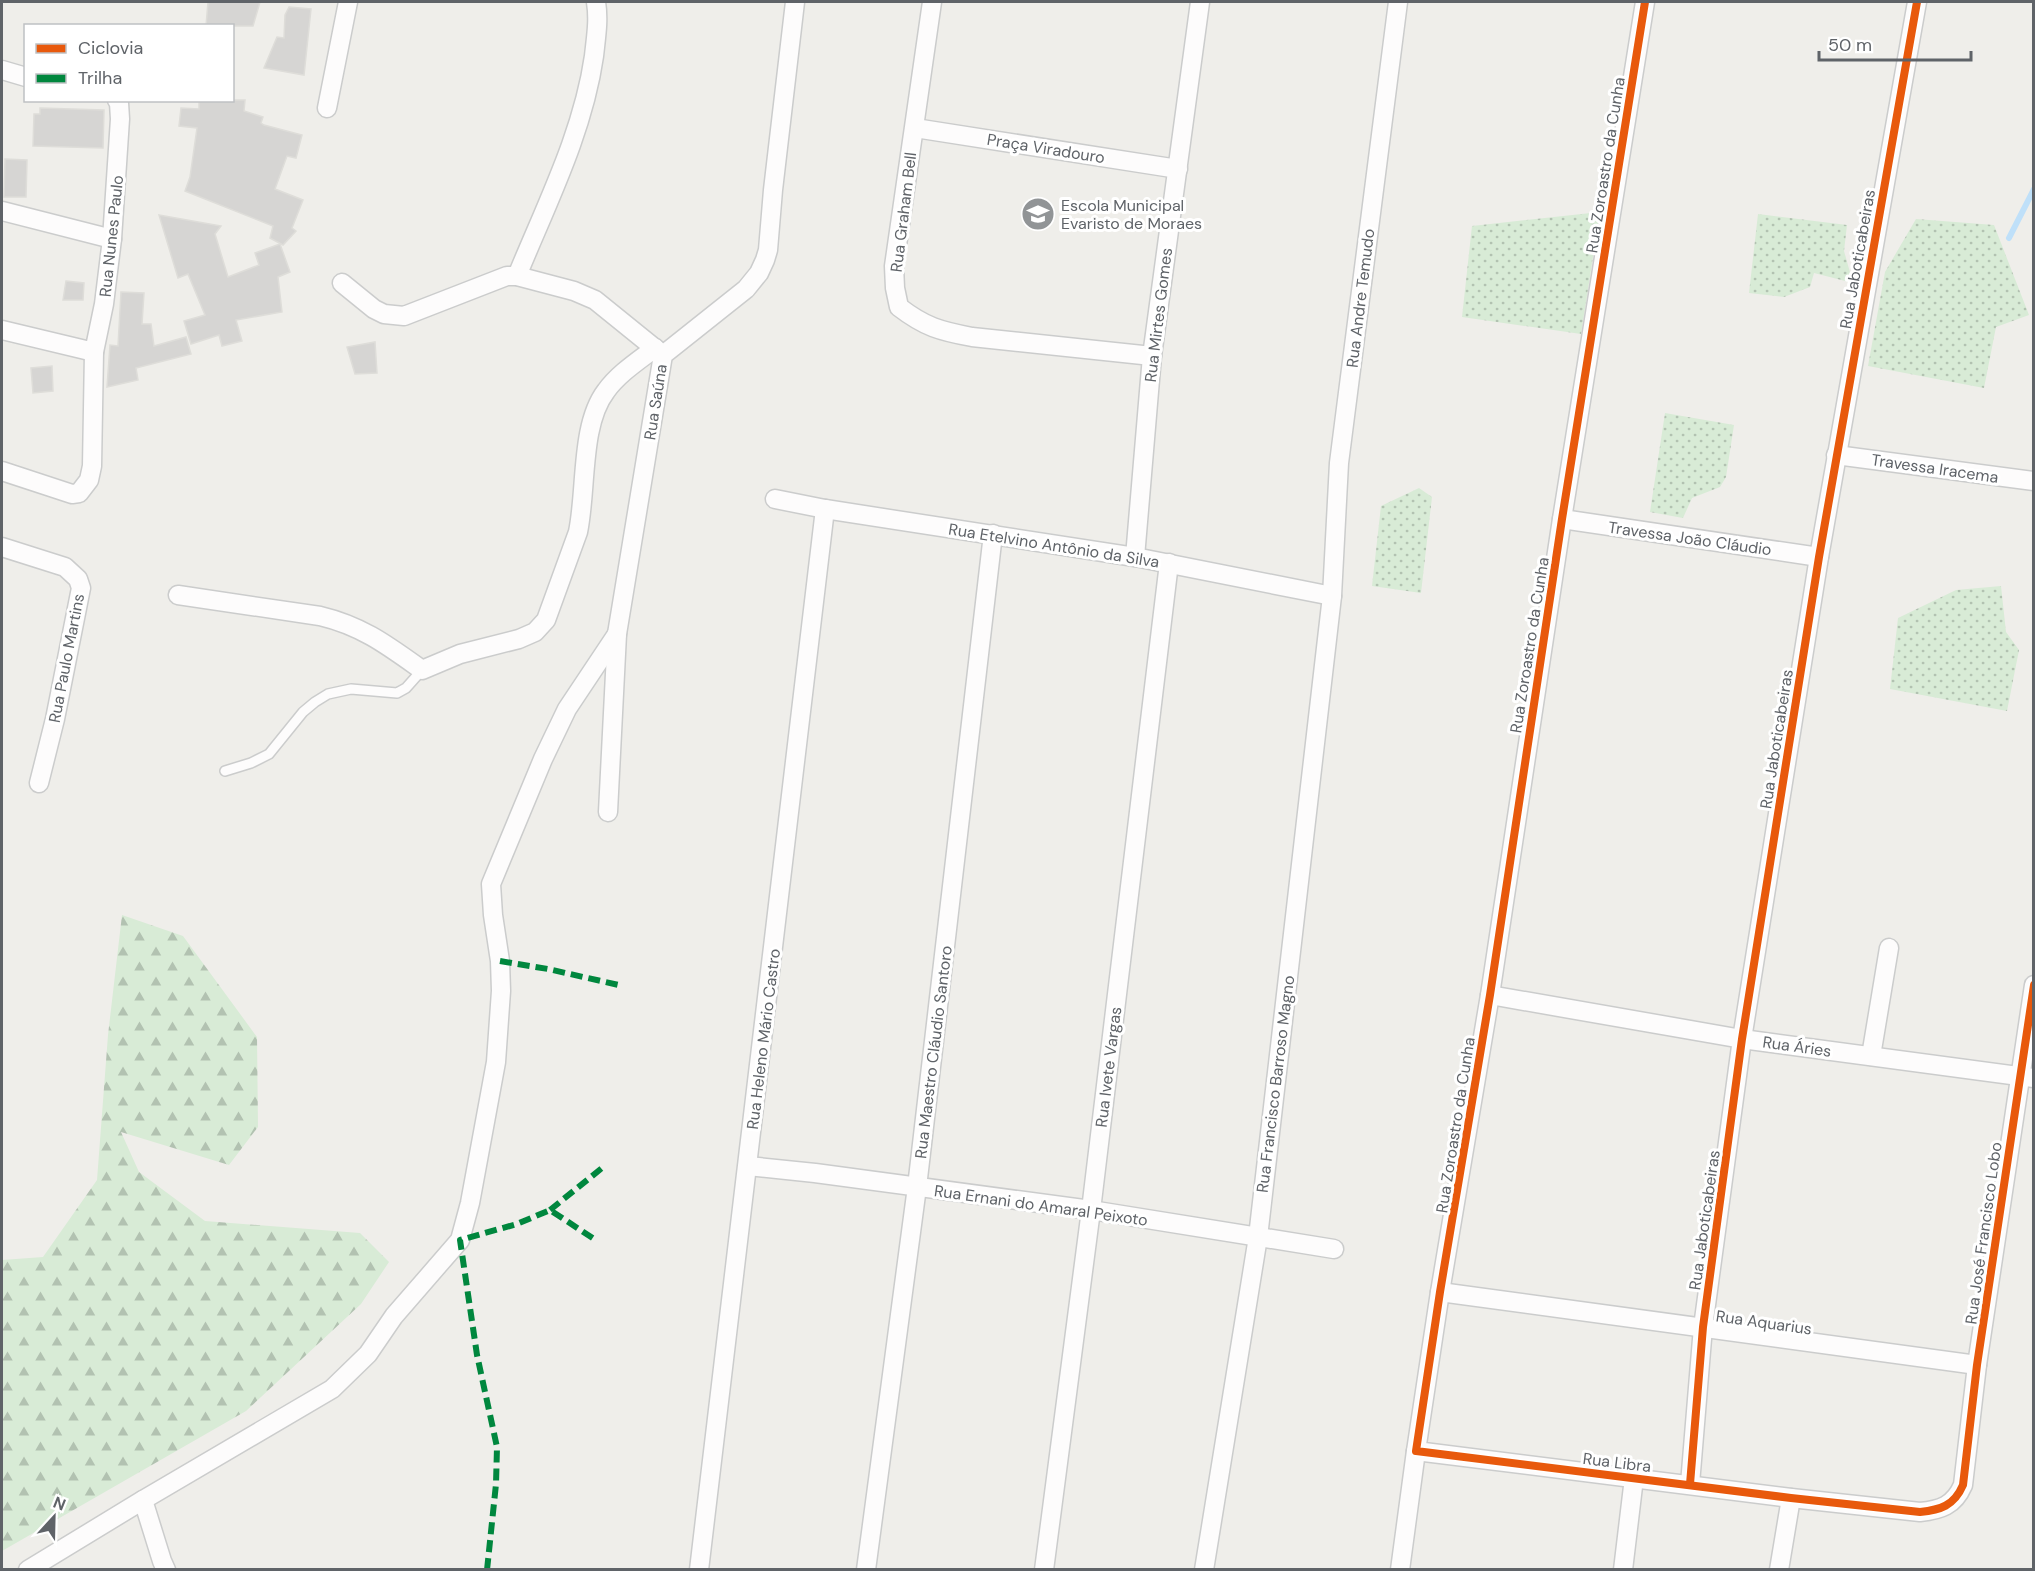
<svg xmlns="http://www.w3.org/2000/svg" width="2035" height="1571" font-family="'DM Sans',sans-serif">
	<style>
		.grass { fill: url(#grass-dots) }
		.forest { fill: url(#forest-firs) }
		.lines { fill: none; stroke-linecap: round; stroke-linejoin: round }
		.stream { stroke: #bfe0f9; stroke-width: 6 }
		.building { fill: #d6d5d3; stroke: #deddd9; stroke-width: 1.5 }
		.service-casing { stroke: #cbcccc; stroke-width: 12 }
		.minor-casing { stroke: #cbcccc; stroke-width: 21 }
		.service { stroke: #fdfcfc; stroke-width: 9 }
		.minor { stroke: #fdfcfc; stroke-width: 18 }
		.quiet { stroke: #00873e; stroke-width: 6; stroke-dasharray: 12 6; stroke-linecap: butt }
		.cycleway-casing { stroke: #fff; stroke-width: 11 }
		.cycleway { stroke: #e8590c; stroke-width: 8 }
		.labels { text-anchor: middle; stroke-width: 6; stroke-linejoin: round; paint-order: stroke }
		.street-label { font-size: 16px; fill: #5f6368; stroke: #fff }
		.poi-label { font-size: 16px; fill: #5f6368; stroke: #fff; text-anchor: start }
	</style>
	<defs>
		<pattern id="grass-dots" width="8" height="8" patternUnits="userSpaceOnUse" patternTransform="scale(1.5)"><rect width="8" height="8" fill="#d8ebd6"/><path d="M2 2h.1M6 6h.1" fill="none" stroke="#b2c2b1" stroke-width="1.8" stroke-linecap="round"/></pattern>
		<pattern id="forest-firs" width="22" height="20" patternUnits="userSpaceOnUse" patternTransform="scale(1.5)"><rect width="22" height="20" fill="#d8ebd6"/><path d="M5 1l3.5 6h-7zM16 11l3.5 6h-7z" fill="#b2c2b1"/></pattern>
	</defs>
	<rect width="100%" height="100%" fill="#efeeea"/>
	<g class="grass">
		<polygon points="1600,212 1581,334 1462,317 1472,226"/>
		<polygon points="1758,214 1847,225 1844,251 1853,283 1814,273 1810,287 1784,297 1749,293"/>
		<polygon points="1916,219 1994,225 2029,315 1996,327 1984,388 1868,366 1885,272"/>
		<polygon points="1665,413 1734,425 1726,477 1720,487 1692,498 1683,518 1650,512"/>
		<polygon points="1419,488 1432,497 1421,593 1372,586 1381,506"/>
		<polygon points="2001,586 2006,632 2019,650 2007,711 1890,689 1898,618 1956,590"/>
	</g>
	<polygon class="forest" points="122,915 183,936 257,1037 258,1127 229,1165 121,1132 139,1172 205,1221 360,1233 389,1262 361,1304 246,1411 2,1551 2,1260 43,1257 97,1180 108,1035"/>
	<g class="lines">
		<polyline class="stream" points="2009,238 2034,189"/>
	</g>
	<g class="building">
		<polygon points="208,2 260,2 253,26 206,26"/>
		<polygon points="289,7 311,9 304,75 264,68 277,37 284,38 285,15"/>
		<polygon points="199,100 245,100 244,111 263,117 261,123 264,125 302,135 296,158 287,156 275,189 303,200 292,228 296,231 283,245 270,238 273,226 185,191 190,177 197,128 179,126 181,108 199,109"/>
		<polygon points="40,108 104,110 103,148 33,146 34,114 40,114"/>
		<polygon points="5,159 27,160 26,197 4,197"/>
		<polygon points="159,215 221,226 215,234 228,277 259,265 255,253 280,244 290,272 278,277 282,312 236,320 242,341 222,346 219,335 191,344 184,321 205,315 188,274 178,278"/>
		<polygon points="66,281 84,283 83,300 63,300"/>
		<polygon points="121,292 144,293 142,324 151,324 154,346 186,337 191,354 136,368 138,380 107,387 110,345 118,346"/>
		<polygon points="375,342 377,373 355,374 347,347"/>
		<polygon points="52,366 53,391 33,393 31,368"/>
	</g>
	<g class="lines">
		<defs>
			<polyline id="service" points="225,771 251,763 269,754 303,712 315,702 328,694 351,689 397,693 406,688 422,670"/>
			<g id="minor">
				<path d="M932 2 894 266 895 288 899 307C925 327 940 331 972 337L1152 356"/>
				<path d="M1645 2 1562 519 1490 995 1440 1292 1416 1451 1791 1498 1920 1512C1940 1510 1954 1506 1963 1485L1977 1365 2034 985"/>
				<polyline points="2,70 26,77"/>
				<polyline points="327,108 348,2"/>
				<polyline points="915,128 1178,169"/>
				<polyline points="2,211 112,239"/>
				<path d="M517 276C546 205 583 133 594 56 596 37 599 20 596 2"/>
				<polyline points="342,283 374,309 384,314 404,316 507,276 517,276 574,291 595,300 663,355"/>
				<polyline points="2,330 94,352"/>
				<polyline points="1836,455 2034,481"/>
				<polyline points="2,471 72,494 79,493 89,480 92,466 94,352 104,304 112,239 120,119 119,103 117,100"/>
				<polyline points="775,499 825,509 1135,557 1332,596"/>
				<polyline points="1562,519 1819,557"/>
				<polyline points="2,547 65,567 78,579 81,588 55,719 39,783"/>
				<polyline points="1135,557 1152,356 1200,2"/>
				<path d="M178 595 320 616C362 626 387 645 422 670L460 654 519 639 535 632 546 620 578 532C587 489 580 425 606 391 618 374 638 361 655 348"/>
				<polyline points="608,812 617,634 663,355 746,289 759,273 765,260 768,250 773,190 795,2"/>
				<polyline points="1490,995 1742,1039 2034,1078"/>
				<polyline points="1871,1056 1889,948"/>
				<polyline points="748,1166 815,1173 1091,1210 1334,1249"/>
				<polyline points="1440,1292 1977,1365"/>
				<polyline points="1690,1484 1703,1327 1742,1039 1819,557 1917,2"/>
				<polyline points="28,1570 143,1500"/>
				<polyline points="166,1570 162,1561 143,1500 332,1389 368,1354 394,1316 460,1240 470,1203 496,1062 501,991 500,961 493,915 491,884 543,759 567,709 617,634"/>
				<polyline points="699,1570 825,509"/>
				<polyline points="866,1570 917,1187 993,534"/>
				<polyline points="1044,1570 1091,1210 1169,563"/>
				<polyline points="1204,1570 1258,1237 1332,596 1339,463 1398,2"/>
				<polyline points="1400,1570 1416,1451"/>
				<polyline points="1623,1570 1634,1478"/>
				<polyline points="1779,1570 1791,1498"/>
			</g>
		</defs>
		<use href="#service" class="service-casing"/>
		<use href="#minor" class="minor-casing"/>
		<use href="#service" class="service"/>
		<use href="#minor" class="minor"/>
		<g class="quiet">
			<polyline points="500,961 548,969 623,986"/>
			<polyline points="550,1210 602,1168"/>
			<polyline points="487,1570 496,1484 497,1447 477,1355 460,1240 517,1224 550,1210 594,1239"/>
		</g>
		<defs>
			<g id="cycleway">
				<path d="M1645 2 1562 519 1490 995 1440 1292 1416 1451 1791 1498 1920 1512C1940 1510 1954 1506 1963 1485L1977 1365 2034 985"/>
				<polyline points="1690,1484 1703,1327 1742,1039 1819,557 1917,2"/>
			</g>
		</defs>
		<use href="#cycleway" class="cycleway-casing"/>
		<use href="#cycleway" class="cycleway"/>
	</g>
	<defs>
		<symbol id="school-disc" viewBox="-11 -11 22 22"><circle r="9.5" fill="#919496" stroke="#fff"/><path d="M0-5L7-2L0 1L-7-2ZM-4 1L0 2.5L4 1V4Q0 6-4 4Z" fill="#fff"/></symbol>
	</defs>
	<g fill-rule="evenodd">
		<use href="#school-disc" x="1019" y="195" width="38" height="38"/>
	</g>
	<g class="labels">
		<g class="street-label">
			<text transform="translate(1046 148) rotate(9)" y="6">Praça Viradouro</text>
			<text transform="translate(1605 165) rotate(-81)" y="6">Rua Zoroastro da Cunha</text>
			<text transform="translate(903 212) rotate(-83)" y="6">Rua Graham Bell</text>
			<text transform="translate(111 236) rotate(-84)" y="6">Rua Nunes Paulo</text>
			<text transform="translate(1857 259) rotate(-80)" y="6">Rua Jaboticabeiras</text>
			<text transform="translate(1360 298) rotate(-83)" y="6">Rua Andre Temudo</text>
			<text transform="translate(1158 315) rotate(-83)" y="6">Rua Mirtes Gomes</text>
			<text transform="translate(655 402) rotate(-81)" y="6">Rua Saúna</text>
			<text transform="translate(1935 468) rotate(8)" y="6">Travessa Iracema</text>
			<text transform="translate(1690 538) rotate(8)" y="6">Travessa João Cláudio</text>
			<text transform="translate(1054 545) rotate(9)" y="6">Rua Etelvino Antônio da Silva</text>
			<text transform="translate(1529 645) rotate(-81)" y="6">Rua Zoroastro da Cunha</text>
			<text transform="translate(66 658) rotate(-79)" y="6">Rua Paulo Martins</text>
			<text transform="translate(1776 739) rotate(-81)" y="6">Rua Jaboticabeiras</text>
			<text transform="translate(763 1039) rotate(-83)" y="6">Rua Heleno Mário Castro</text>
			<text transform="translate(1797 1046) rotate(8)" y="6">Rua Áries</text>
			<text transform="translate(933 1052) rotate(-83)" y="6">Rua Maestro Cláudio Santoro</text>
			<text transform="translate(1108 1067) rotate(-83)" y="6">Rua Ivete Vargas</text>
			<text transform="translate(1275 1084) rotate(-83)" y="6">Rua Francisco Barroso Magno</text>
			<text transform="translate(1455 1125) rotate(-81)" y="6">Rua Zoroastro da Cunha</text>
			<text transform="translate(1041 1205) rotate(8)" y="6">Rua Ernani do Amaral Peixoto</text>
			<text transform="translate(1704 1220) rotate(-82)" y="6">Rua Jaboticabeiras</text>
			<text transform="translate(1983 1233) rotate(-82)" y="6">Rua José Francisco Lobo</text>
			<text transform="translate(1764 1322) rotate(8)" y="6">Rua Aquarius</text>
			<text transform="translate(1617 1462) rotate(7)" y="6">Rua Libra</text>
		</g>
		<g class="poi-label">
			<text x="1061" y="211">Escola Municipal<tspan x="1061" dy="18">Evaristo de Moraes</tspan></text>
		</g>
	</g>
	<rect width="2035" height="1571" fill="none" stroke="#5f6368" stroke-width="6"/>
	<rect x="24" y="24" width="210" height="78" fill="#ffffff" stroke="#bfc1c3" stroke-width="1.5"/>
	<rect x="36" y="44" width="30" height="9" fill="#e8590c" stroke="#bfc1c3" stroke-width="1.5"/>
	<text x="78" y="54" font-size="18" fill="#5f6368">Ciclovia</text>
	<rect x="36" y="74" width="30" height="9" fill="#00873e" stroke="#bfc1c3" stroke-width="1.5"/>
	<text x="78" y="84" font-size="18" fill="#5f6368">Trilha</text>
	<g transform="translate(54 1517) rotate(22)" stroke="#ffffff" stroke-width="4.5" paint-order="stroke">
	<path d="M0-4.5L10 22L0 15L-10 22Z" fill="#5f6368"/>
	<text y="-9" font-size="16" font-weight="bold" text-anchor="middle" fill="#5f6368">N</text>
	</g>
	<path d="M1819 51v9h152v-9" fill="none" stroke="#5f6368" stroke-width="3"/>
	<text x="1828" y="51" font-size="18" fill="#5f6368" stroke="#ffffff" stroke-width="4.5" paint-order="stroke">50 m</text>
</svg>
